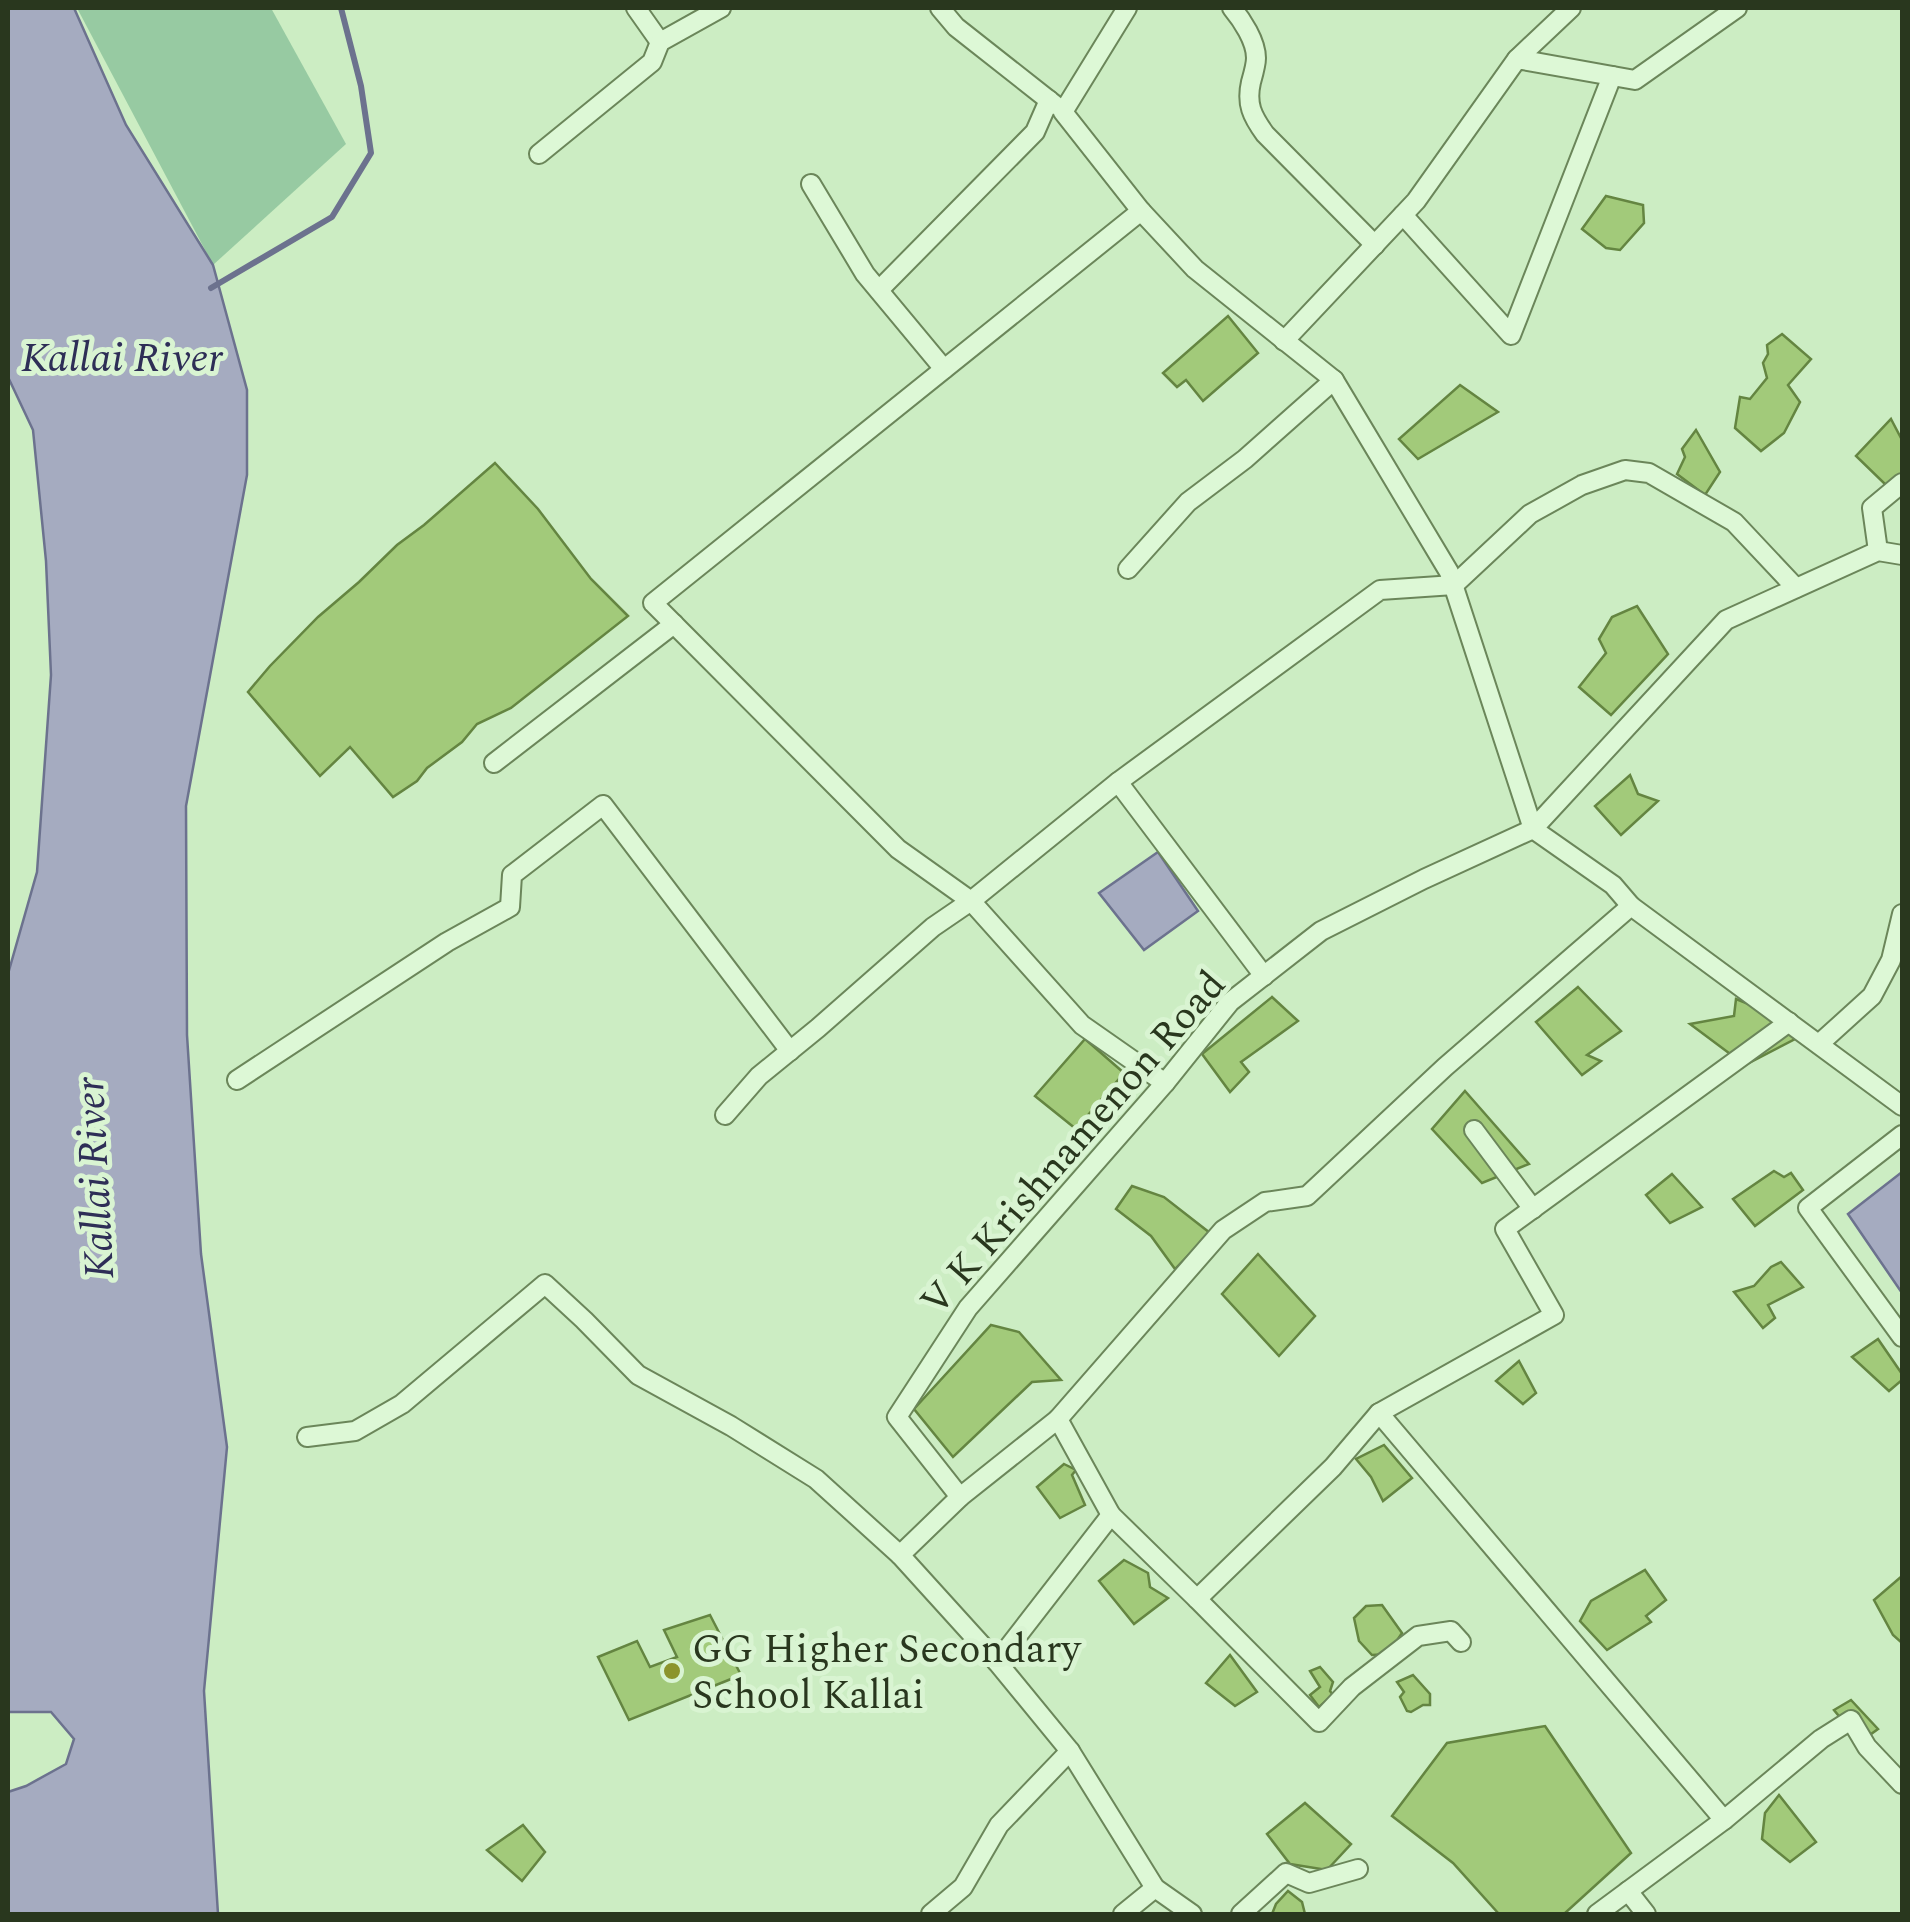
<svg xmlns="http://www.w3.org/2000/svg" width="1910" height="1922" font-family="Spectral,serif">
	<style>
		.green { fill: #97caa2 }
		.water { fill: #a5abc0; stroke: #6c728e; stroke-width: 2.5 }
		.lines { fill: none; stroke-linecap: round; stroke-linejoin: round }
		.stream { stroke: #6c728e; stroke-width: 6 }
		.building { fill: #a2ca7a; stroke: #648541; stroke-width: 2.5 }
		.minor-casing { stroke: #6b865a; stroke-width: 22 }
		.minor { stroke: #ddf8d6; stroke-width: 18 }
		.poi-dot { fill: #8c942c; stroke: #d9f4d2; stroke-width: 4 }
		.labels { text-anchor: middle; stroke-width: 10; stroke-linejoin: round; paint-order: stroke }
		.street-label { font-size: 40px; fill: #29371e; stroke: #d9f4d2 }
		.poi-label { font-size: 40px; fill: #29371e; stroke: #d9f4d2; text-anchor: start }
		.water-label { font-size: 42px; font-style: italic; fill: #2e2e56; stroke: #d9f4d2 }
	</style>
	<rect width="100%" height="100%" fill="#ccedc3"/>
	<polygon class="green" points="77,8 271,8 346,144 213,265"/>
	<g class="water">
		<polygon points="8,8 74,8 126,125 213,265 247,390 247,475 186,806 187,1035 201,1254 227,1447 204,1691 218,1914 8,1914 8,1792 26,1786 66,1764 74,1739 51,1712 8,1712 8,974 37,872 51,675 46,561 33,430 8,377"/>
		<polygon points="1158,852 1198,911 1144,950 1099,893"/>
		<polygon points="1902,1172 1902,1293 1848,1214"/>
	</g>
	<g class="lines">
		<polyline class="stream" points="211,288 332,217 371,153 361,86 341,8"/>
	</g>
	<g class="building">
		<polygon points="1606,196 1643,205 1644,223 1620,250 1606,248 1582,229"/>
		<polygon points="1228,316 1258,353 1203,401 1186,380 1177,387 1163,373"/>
		<polygon points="1782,334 1811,359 1788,385 1800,402 1784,433 1761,451 1735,428 1740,397 1750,399 1767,378 1763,363 1768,354 1767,345"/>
		<polygon points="1460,385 1498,412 1418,459 1399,439"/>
		<polygon points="1891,419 1902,440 1902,487 1887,486 1856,456"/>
		<polygon points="1696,430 1720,472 1705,495 1677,474 1685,457 1682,449"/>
		<polygon points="495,463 538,509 591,579 628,616 511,708 477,724 462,742 427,768 417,781 393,797 350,747 320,776 248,692 270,666 318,617 359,582 397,545 424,525"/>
		<polygon points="1637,606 1668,654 1611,715 1579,687 1606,653 1599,639 1612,617"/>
		<polygon points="1630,775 1638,794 1658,801 1621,835 1595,806"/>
		<polygon points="1578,987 1621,1031 1587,1055 1601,1061 1582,1075 1536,1022"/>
		<polygon points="1272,997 1298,1021 1241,1062 1249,1072 1230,1092 1202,1054"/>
		<polygon points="1736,999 1761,1009 1797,1038 1745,1065 1690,1024 1734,1016"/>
		<polygon points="1085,1039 1124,1073 1076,1129 1035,1096"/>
		<polygon points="1465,1091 1529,1164 1482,1183 1432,1129"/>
		<polygon points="1774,1171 1784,1177 1791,1173 1803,1190 1755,1226 1733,1199"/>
		<polygon points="1672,1174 1702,1207 1670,1223 1646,1195"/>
		<polygon points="1132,1186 1164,1197 1210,1233 1175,1269 1151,1236 1116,1209"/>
		<polygon points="1258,1254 1315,1316 1279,1356 1222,1294"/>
		<polygon points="1781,1262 1803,1287 1768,1305 1775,1318 1763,1328 1734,1292 1754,1286 1771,1267"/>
		<polygon points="991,1325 1019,1332 1061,1380 1032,1382 953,1457 914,1409"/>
		<polygon points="1878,1339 1902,1374 1902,1380 1889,1391 1852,1357"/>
		<polygon points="1519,1361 1536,1393 1523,1404 1496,1381"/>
		<polygon points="1384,1445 1412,1478 1383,1501 1371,1477 1356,1459"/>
		<polygon points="1064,1464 1076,1470 1072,1475 1085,1505 1060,1518 1037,1487"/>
		<polygon points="1124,1560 1148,1573 1150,1587 1168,1598 1134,1624 1099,1581"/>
		<polygon points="1645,1570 1666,1600 1646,1616 1651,1622 1607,1650 1580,1621 1591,1601"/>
		<polygon points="1902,1576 1902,1643 1893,1635 1874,1600"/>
		<polygon points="1382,1605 1402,1633 1388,1654 1372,1655 1359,1641 1354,1618 1366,1606"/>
		<polygon points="710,1615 741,1675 629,1720 598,1657 637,1641 650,1667 677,1657 664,1630"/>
		<polygon points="1230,1655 1257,1692 1235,1706 1206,1683"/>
		<polygon points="1320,1667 1333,1682 1330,1691 1333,1695 1319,1707 1310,1695 1320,1687 1310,1671"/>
		<polygon points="1413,1675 1430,1694 1430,1705 1423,1705 1411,1712 1407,1711 1400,1697 1404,1692 1397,1682"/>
		<polygon points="1851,1700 1878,1729 1860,1742 1834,1710"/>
		<polygon points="1545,1726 1631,1853 1564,1914 1499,1914 1453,1863 1392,1816 1447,1743"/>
		<polygon points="1779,1795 1816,1842 1790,1862 1762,1839 1765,1813"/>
		<polygon points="1305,1803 1351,1844 1327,1870 1290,1864 1267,1834"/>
		<polygon points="523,1825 545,1852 522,1881 487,1850"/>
		<polygon points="1288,1891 1302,1902 1305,1914 1272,1914 1276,1904"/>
	</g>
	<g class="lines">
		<defs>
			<g id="minor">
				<polyline points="636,8 660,42"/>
				<polyline points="940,8 956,27 1055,105"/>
				<polyline points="1127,8 1063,112 1141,211 1195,269 1334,380 1449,572 1533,829 1613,885 1631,906"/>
				<path d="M1232 8C1242 20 1256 41 1256 58 1256 65 1253 75 1251 82 1246 104 1252 116 1265 134L1375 245"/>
				<polyline points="1517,59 1571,8"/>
				<polyline points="539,154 652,62 660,42 721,8"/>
				<polyline points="811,184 865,274 944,369"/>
				<polyline points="1141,211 653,603 898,849 971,901 1082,1025 1165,1083"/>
				<polyline points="1403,215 1511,335 1612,76"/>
				<polyline points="879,290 1035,132 1049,100"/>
				<polyline points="1284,341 1416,201 1517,59 1635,80 1737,8"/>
				<polyline points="1878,551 1872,508 1902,483"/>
				<polyline points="1128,569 1188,502 1245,459 1334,380"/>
				<polyline points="494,763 674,624"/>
				<polyline points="1118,782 1380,590 1454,585 1530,514 1582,485 1625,470 1649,473 1734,522 1796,588"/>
				<polyline points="1819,1044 1872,996 1891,960 1902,914"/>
				<polyline points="237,1080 447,942 510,907 512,875 603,805 790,1051"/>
				<polyline points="725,1115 759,1076 818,1028 933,927 971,901 1118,782 1264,976"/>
				<polyline points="1474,1130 1533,1209"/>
				<polyline points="1902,1135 1808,1208 1902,1337"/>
				<polyline points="1379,1413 1724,1820"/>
				<polyline points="1058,1419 1111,1515"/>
				<polyline points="307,1437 355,1431 402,1404 545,1284 584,1320 638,1375 731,1426 816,1479 900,1555"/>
				<polyline points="960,1497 1058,1419 1223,1230 1265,1202 1307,1196 1445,1067 1631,906 1902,1106"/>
				<polyline points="1197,1599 1319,1722 1352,1687 1418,1636 1451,1631 1461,1642"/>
				<polyline points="997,1662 1111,1515 1197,1599 1333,1467 1379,1413 1554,1315 1505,1229 1789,1022"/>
				<polyline points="1628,1891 1646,1914"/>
				<polyline points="931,1914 963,1887 999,1825 1070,1751"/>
				<polyline points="1123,1914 1155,1888"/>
				<polyline points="1192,1914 1155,1888 1070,1751 997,1662 900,1555 960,1497 897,1417 968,1308 1165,1083 1230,1002 1321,931 1424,879 1533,829 1726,620 1878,551 1902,555"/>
				<polyline points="1241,1914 1286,1873 1309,1883 1358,1869"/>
				<polyline points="1597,1914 1724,1820 1821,1739 1851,1720 1867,1747 1902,1784"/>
			</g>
		</defs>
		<use href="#minor" class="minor-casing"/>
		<use href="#minor" class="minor"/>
	</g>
	<circle class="poi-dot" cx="672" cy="1671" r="10"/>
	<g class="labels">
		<g class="street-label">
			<text transform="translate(1072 1142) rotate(-49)" y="14">V K Krishnamenon Road</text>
		</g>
		<g class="poi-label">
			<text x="692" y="1662">GG Higher Secondary<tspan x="692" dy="46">School Kallai</tspan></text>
		</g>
		<g class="water-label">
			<text x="122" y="371">Kallai River</text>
			<text transform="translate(93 1178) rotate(-93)" y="15">Kallai River</text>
		</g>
	</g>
	<rect width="1910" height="1922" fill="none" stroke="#29371e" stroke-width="20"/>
</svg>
